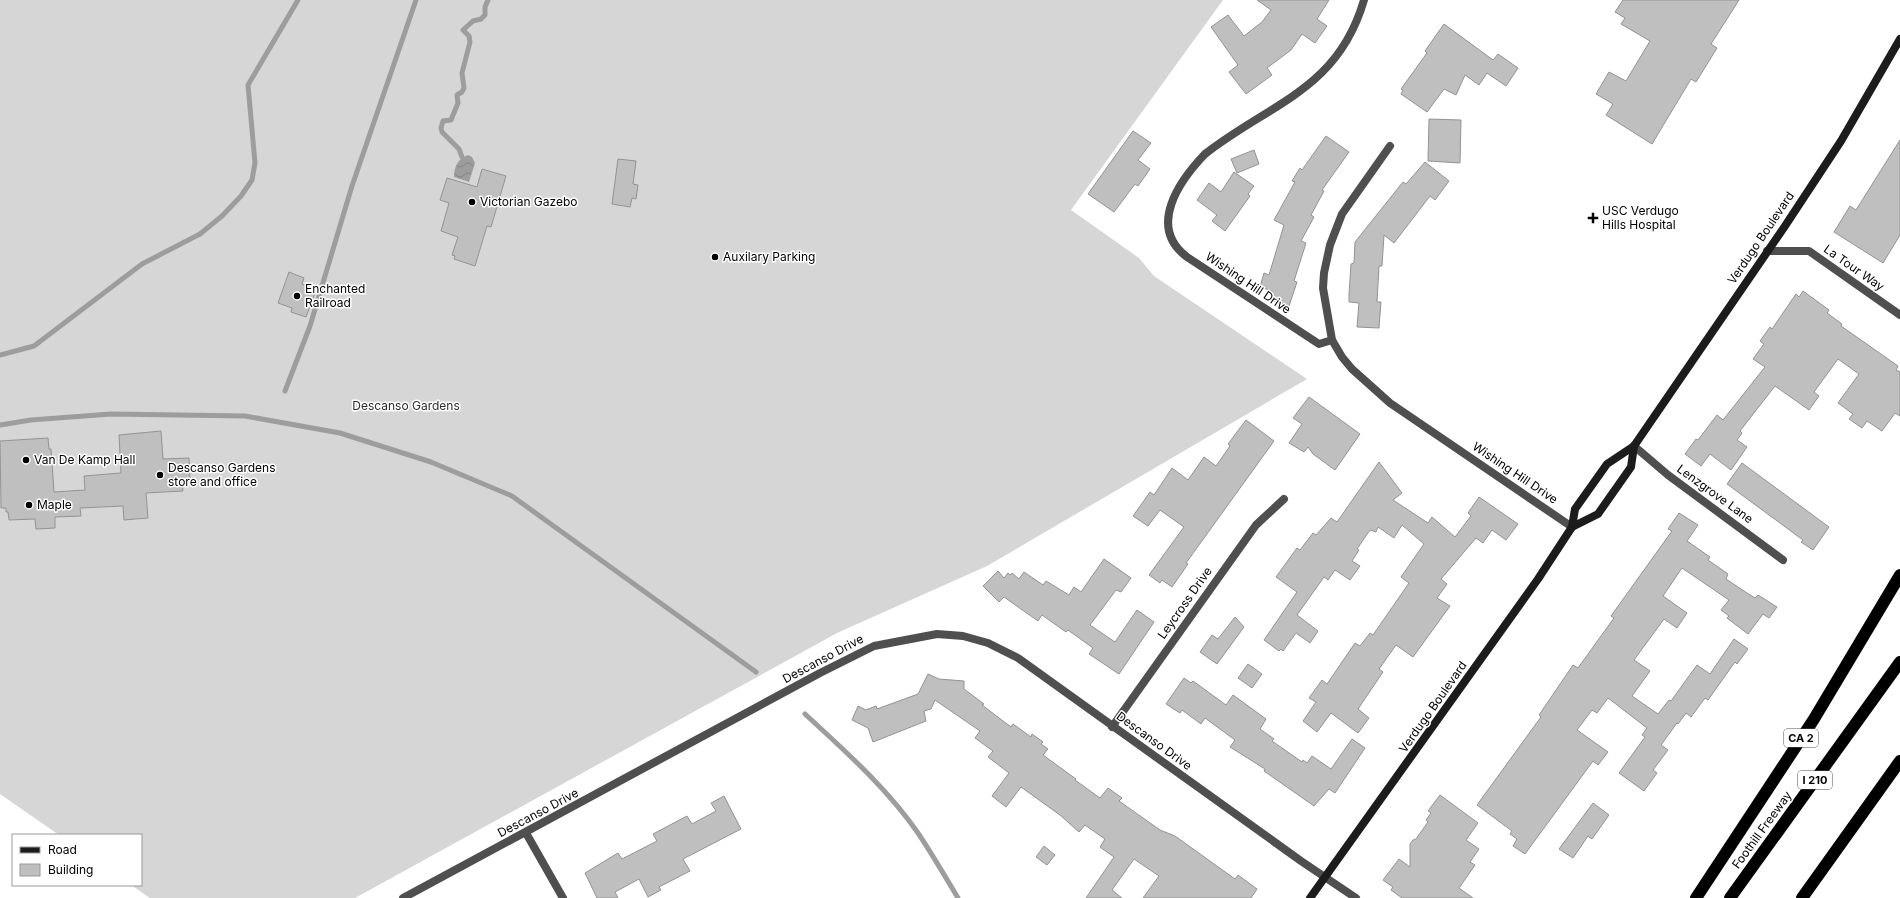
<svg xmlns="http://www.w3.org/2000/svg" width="1900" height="898" font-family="Inter,sans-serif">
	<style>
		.garden { fill: #d6d6d6 }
		.water { fill: url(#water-waves) }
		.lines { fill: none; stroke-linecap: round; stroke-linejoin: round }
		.stream { stroke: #9d9d9d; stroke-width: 5 }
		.building { fill: #bfbfbf; stroke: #939393 }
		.minor { stroke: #4f4f4f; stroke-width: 8 }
		.tertiary { stroke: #4f4f4f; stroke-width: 8 }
		.secondary { stroke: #1c1c1c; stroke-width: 8 }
		.motorway { stroke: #000; stroke-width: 12 }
		.poi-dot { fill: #000; stroke: #fff; stroke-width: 1.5 }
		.labels { text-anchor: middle; stroke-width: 3; stroke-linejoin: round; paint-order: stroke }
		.shield { fill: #fff; stroke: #4c4c4c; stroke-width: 1 }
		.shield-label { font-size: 11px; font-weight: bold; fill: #000 }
		.poi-label { font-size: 12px; fill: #000; stroke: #fff; text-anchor: start }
		.street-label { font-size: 12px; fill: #000; stroke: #fff }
		.park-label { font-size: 12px; fill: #2d2d2d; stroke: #fff }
	</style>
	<defs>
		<pattern id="water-waves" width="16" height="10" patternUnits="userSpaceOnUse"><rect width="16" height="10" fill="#9d9d9d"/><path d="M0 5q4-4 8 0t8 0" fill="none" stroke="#858585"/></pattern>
	</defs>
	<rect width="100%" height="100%" fill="#fff"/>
	<polygon class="garden" points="0,0 1223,0 1071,210 1139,258 1154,276 1307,379 987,566 837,633 355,898 150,898 131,885 141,885 141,835 59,835 0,794"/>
	<path class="water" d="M468 155 472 157 475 163 469 182 454 177C454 167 458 158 468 155Z"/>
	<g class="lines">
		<g class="stream">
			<polyline points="462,157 459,149 442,132 441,128 443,121 451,120 458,103 457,95 462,92 464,88 462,73 470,42 469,36 463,30 473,21 481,19 485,15 485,7 488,0"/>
			<polyline points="0,355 34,346 142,264 200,234 222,216 241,196 252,180 255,163 248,85 298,0"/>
			<polyline points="285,391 310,326 352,186 416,0"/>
			<polyline points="0,425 31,420 111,414 245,416 340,433 431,462 512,496 756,672"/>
			<path d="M805 714C845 751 887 788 918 833 932 854 945 876 958 898"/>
		</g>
	</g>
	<g class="building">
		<polygon points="1257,0 1329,0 1317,19 1327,26 1315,43 1302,34 1291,50 1267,68 1272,75 1246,94 1229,72 1238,65 1211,27 1228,15 1244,36 1262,22 1271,10"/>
		<polygon points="1623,0 1739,0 1711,44 1717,48 1696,82 1691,79 1652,144 1606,115 1613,104 1596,94 1609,72 1626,81 1650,41 1621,24 1625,18 1615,12"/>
		<polygon points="1444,24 1493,60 1498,54 1518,68 1506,86 1487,73 1479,85 1465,75 1456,95 1444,89 1427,112 1401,94 1403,90 1401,89 1427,53 1425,51"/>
		<polygon points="1429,119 1461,120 1460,163 1428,161"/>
		<polygon points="1133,131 1151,143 1138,160 1150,169 1138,186 1135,184 1114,212 1088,194"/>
		<polygon points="1326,136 1349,152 1322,190 1324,191 1311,215 1314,217 1301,241 1306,243 1294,281 1297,282 1289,306 1270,300 1272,291 1260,287 1264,273 1269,275 1284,225 1274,220 1295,182 1292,181 1300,168 1302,170"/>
		<polygon points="1900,140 1900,235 1883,263 1834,232 1850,206 1856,210"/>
		<polygon points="1254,150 1259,164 1237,173 1231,159"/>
		<polygon points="618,159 636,161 633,184 638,185 636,199 632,198 630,207 612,204"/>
		<polygon points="1425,162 1449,181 1435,200 1430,196 1394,243 1384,235 1382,266 1379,266 1377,302 1381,302 1379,328 1357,327 1359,303 1349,302 1349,294 1351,264 1354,263 1355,242 1403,182 1406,184"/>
		<polygon points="482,169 506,176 491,227 487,226 475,266 454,259 455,256 452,255 458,237 441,231 449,203 440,200 447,178 477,187"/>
		<polygon points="1234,172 1254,186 1248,194 1250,196 1225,231 1212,221 1217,215 1197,200 1209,183 1221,192"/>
		<polygon points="289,272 304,278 302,284 316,290 306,317 291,312 292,308 278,303"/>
		<polygon points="1803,291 1829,310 1827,313 1842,324 1841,326 1898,366 1896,370 1900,372 1900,416 1895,413 1882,431 1867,421 1862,428 1849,419 1853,414 1838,403 1859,374 1838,359 1814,392 1819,396 1809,410 1775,386 1740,431 1742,433 1737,440 1747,447 1731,470 1710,454 1701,466 1685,454 1696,439 1698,440 1717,415 1723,420 1765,367 1753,359 1764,344 1760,341 1770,327 1772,329 1796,294 1799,297"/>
		<polygon points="1309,397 1360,434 1335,470 1313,454 1308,447 1304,452 1289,443 1302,424 1293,418"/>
		<polygon points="1246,420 1274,441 1186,563 1188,564 1172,587 1162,580 1160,583 1149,575 1184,527 1160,510 1148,526 1133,516 1150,492 1154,495 1172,468 1188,480 1204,457 1216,466 1230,446 1228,444"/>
		<polygon points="161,431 163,459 189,458 190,480 182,480 183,491 146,493 148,518 124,520 123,506 80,508 81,516 55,517 55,528 36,529 35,519 9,520 8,512 6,512 6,508 1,508 0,441 48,438 49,449 51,449 54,492 85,490 84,476 121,473 119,435"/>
		<polygon points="1379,462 1402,493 1393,500 1428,523 1432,517 1455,537 1471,516 1468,513 1479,497 1518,524 1506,540 1492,530 1483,543 1476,538 1441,579 1447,584 1437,598 1450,606 1413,657 1396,645 1379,669 1383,672 1358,709 1369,718 1358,733 1331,713 1317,732 1303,721 1316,702 1309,698 1322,680 1327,684 1355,643 1360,646 1370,633 1373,635 1409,583 1401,577 1424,544 1402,525 1394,538 1378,527 1376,532 1370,530 1357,549 1359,550 1352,561 1360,566 1350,580 1335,570 1328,580 1324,577 1297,615 1318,631 1310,643 1296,633 1283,651 1281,649 1279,651 1264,640 1297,592 1276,577 1297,548 1300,550 1313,533 1316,535 1331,518 1337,522"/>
		<polygon points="1742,463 1829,527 1813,550 1801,542 1803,540 1727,484"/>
		<polygon points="1679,513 1698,525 1687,541 1710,557 1708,560 1728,574 1726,579 1747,593 1755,598 1758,595 1777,607 1769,618 1763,614 1748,634 1727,618 1729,616 1721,610 1729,600 1682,568 1663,596 1687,613 1677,628 1664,619 1634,660 1650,671 1632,696 1658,714 1669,700 1671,701 1697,665 1710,674 1734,639 1748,649 1737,664 1735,662 1708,700 1705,698 1691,717 1686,713 1678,724 1677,723 1661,745 1668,750 1653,770 1657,773 1644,791 1619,773 1645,737 1642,735 1647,728 1608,698 1597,713 1592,710 1577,730 1608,752 1598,765 1593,761 1525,854 1513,846 1517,839 1510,834 1512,831 1477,805 1541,717 1539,715 1573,665 1578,668 1614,618 1611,616 1672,531 1668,529"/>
		<polygon points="1104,559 1131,578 1121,592 1116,590 1090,625 1115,642 1137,610 1154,622 1119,674 1089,654 1093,648 1068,630 1066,632 1042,615 1038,621 1004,597 999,602 983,586 998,571 1004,578 1008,573 1010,575 1012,573 1019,579 1024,572 1043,585 1046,581 1069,595 1074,587 1081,592"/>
		<polygon points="1235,617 1244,627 1217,664 1200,652 1212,635 1218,639"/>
		<polygon points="1248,664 1262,674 1252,688 1238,678"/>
		<polygon points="928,674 939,679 964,681 964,689 984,704 982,705 1011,727 1013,724 1031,737 1032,734 1043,742 1041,744 1048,749 1043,755 1076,779 1075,780 1100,798 1108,788 1122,798 1119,801 1160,830 1175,836 1235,879 1238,875 1257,889 1251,898 1143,898 1159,876 1134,859 1112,890 1122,898 1086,898 1114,857 1100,847 1105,839 1085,825 1079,832 1060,815 1021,787 1006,807 992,796 1009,773 988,757 993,751 975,738 980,731 935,700 931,709 924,711 926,721 873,742 868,728 852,720 858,706 866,710 876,706 877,709 918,694"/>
		<polygon points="1184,678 1191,683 1193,681 1226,705 1233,695 1266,719 1260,729 1274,739 1272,741 1302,762 1303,760 1307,763 1312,756 1331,769 1352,739 1365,748 1335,793 1329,789 1314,806 1264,771 1265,769 1230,747 1235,740 1205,718 1201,724 1182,710 1180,713 1166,704"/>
		<polygon points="1440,795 1478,823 1466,840 1479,849 1470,862 1475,865 1459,888 1473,898 1402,898 1391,890 1393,887 1383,880 1399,859 1410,867 1410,844 1413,840 1416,839 1428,822 1426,820 1431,813 1428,811"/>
		<polygon points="724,796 741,829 683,859 690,871 659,887 661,890 648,897 639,879 615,892 618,898 597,898 585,873 618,853 622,859 657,841 653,834 687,816 692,824 716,811 711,803"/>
		<polygon points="1593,803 1609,815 1592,839 1588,836 1573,858 1559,849"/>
		<polygon points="1044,846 1055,855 1047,865 1036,857"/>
	</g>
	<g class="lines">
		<g class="minor">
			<polyline points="1390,146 1342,214 1330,245 1324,273 1323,288 1332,340 1342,357 1352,369 1390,403 1572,527"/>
			<polyline points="1767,251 1809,251 1900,315"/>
			<path d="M1332 340 1319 344 1187 257C1147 227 1179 181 1205 154 1270 103 1338 90 1364 0"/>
			<polyline points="1634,446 1668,475 1783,560"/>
			<polyline points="1112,727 1256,525 1284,499"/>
			<polyline points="526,833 563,898"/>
		</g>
		<polyline class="tertiary" points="403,898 820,673 874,646 937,634 963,636 988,643 1018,658 1301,861 1356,898"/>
		<g class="secondary">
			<polyline points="1572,527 1598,514 1631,467 1634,446"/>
			<polyline points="1310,898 1538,579 1572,527 1575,509 1607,464 1634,446 1785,226 1841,141 1900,39"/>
		</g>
		<g class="motorway">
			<polyline points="1696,898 1814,719 1900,575"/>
			<polyline points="1730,898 1900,662"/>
			<polyline points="1802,898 1900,761"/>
		</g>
	</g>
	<g class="poi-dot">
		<circle cx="472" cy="202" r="4"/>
		<path d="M1591 212h4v4h4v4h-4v4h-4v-4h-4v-4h4z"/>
		<circle cx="715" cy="257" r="4"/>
		<circle cx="297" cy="296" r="4"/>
		<circle cx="26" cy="460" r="4"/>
		<circle cx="160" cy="475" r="4"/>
		<circle cx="29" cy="505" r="4"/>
	</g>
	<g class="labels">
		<g class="shield">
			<rect x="1784" y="729" width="34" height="18" rx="3"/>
			<rect x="1798" y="771" width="34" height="18" rx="3"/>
		</g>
		<g class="shield-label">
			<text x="1801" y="742">CA 2</text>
			<text x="1815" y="784">I 210</text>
		</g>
		<g class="poi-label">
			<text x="480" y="206">Victorian Gazebo</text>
			<text x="1602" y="215">USC Verdugo<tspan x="1602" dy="14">Hills Hospital</tspan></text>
			<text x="723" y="261">Auxilary Parking</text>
			<text x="305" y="293">Enchanted<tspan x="305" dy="14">Railroad</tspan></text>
			<text x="34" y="464">Van De Kamp Hall</text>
			<text x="168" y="472">Descanso Gardens<tspan x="168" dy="14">store and office</tspan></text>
			<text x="37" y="509">Maple</text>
		</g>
		<g class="street-label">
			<text transform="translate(1761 238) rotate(-56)" y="4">Verdugo Boulevard</text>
			<text transform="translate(1854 268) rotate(35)" y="4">La Tour Way</text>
			<text transform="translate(1248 283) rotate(34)" y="4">Wishing Hill Drive</text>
			<text transform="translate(1515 473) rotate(34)" y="4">Wishing Hill Drive</text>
			<text transform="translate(1715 494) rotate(36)" y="4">Lenzgrove Lane</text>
			<text transform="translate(1185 603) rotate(-55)" y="4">Leycross Drive</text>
			<text transform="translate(823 659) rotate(-28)" y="4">Descanso Drive</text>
			<text transform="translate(1433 707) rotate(-55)" y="4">Verdugo Boulevard</text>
			<text transform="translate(1154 741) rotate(36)" y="4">Descanso Drive</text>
			<text transform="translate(538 813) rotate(-28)" y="4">Descanso Drive</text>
			<text transform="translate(1762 830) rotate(-54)" y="4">Foothill Freeway</text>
		</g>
		<g class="park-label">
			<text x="406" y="410">Descanso Gardens</text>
		</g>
	</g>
	<rect x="12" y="834" width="130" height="52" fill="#ffffff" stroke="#999999"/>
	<rect x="20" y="847" width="20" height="6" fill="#1c1c1c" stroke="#999999"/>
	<text x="48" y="854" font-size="12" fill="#000000">Road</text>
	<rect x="20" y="864" width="20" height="12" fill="#bfbfbf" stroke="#999999"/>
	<text x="48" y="874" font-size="12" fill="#000000">Building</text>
</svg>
